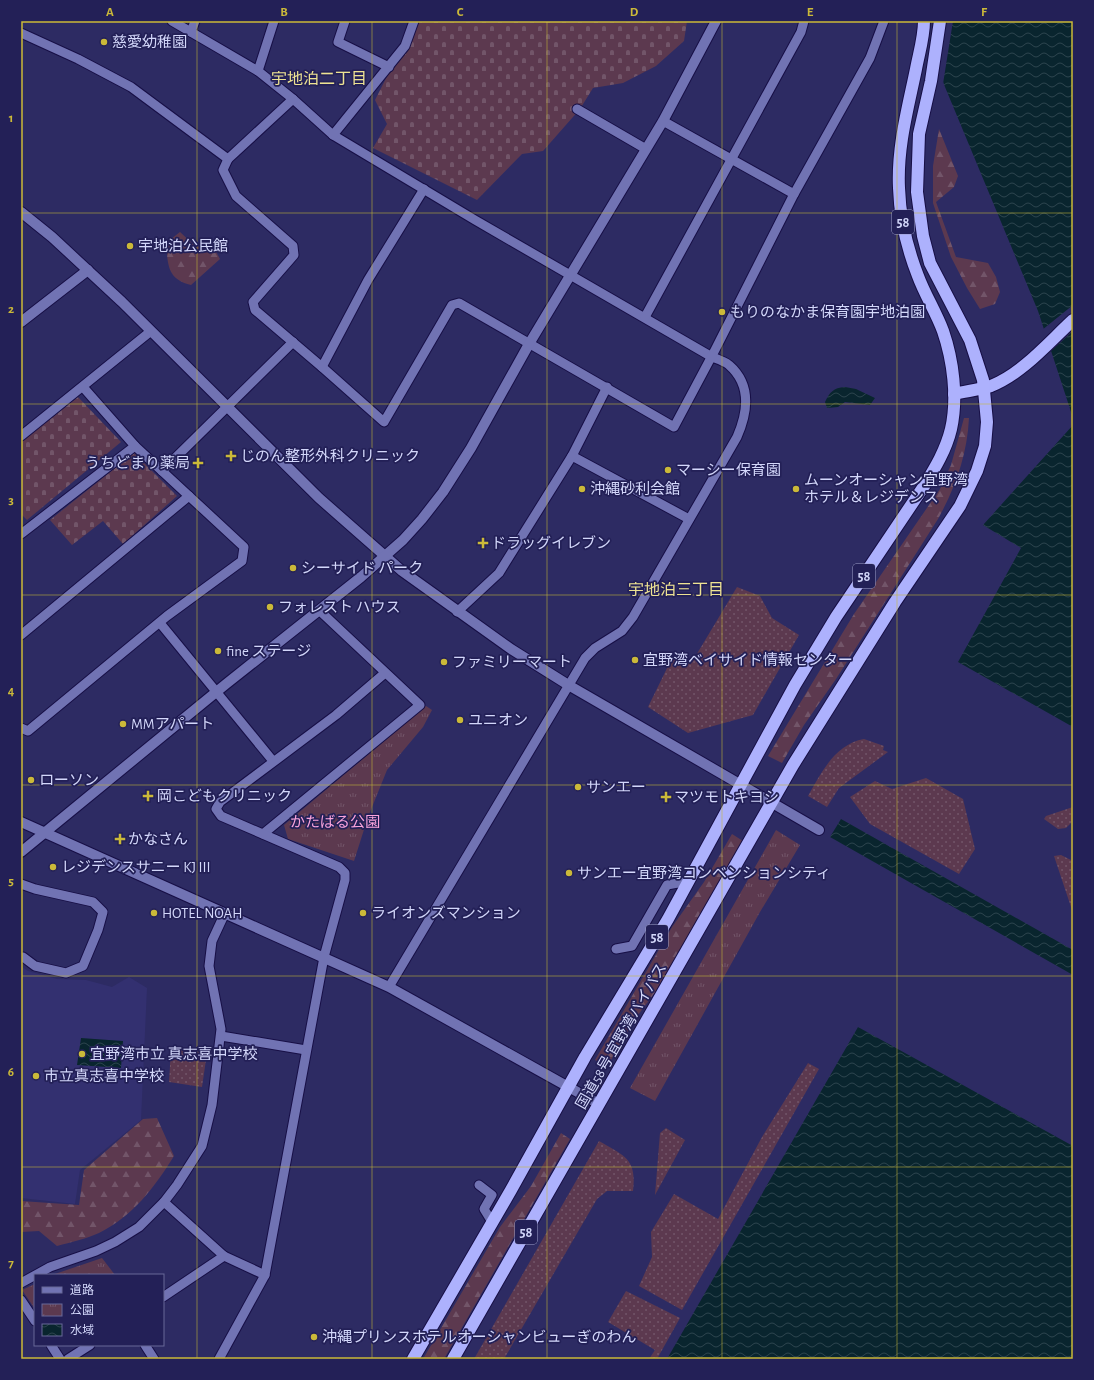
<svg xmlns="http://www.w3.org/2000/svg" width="1094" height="1380" font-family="'Alegreya Sans','Noto Sans JP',sans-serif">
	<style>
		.built { fill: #333070 }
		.grass { fill: url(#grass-dots) }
		.forest { fill: url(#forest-firs) }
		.cemetery { fill: url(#cemetery-stones) }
		.park { fill: url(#park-tufts) }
		.water { fill: url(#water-waves) }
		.pier { fill: #2d2b63 }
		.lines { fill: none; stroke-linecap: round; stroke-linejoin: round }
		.street-casing { stroke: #170f46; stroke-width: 11 }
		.secondary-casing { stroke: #170f46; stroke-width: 12 }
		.highway-casing { stroke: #170f46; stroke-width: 14 }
		.street { stroke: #7173b3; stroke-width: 9 }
		.secondary { stroke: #7173b3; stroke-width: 10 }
		.highway { stroke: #adb1fd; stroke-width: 12 }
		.grid { fill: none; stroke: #cbb939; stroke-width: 1; stroke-opacity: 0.55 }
		.poi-dot { fill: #cbb939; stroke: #232057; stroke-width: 1.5 }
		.labels { text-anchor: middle; stroke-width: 3.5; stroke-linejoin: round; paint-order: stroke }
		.shield { fill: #232057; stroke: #9ea0c9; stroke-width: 1 }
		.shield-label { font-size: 14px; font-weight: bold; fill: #d3d7fa }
		.poi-label { font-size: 15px; fill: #d3d7fa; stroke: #232057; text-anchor: start }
		.park-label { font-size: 15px; fill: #f9a3db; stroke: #232057 }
		.street-label { font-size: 15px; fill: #d3d7fa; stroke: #232057 }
		.neighbourhood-label { font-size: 16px; fill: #ede293; stroke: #232057 }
		.neatline { fill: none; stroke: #cbb939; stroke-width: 1.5 }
		.grid-label { font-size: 13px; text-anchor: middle; font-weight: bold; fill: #cbb939 }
	</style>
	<defs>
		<pattern id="grass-dots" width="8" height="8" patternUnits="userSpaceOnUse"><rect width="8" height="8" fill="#5c394f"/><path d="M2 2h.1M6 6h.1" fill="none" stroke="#725569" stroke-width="1.8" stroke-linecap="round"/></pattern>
		<pattern id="forest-firs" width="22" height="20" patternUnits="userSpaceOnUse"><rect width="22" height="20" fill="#5c394f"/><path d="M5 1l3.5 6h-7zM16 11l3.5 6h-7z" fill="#725569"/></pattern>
		<pattern id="cemetery-stones" width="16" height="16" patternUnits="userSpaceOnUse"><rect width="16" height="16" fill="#5c394f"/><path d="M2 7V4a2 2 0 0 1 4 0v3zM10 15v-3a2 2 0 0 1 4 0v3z" fill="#725569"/></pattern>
		<pattern id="park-tufts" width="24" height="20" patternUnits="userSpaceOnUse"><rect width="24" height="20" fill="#5c394f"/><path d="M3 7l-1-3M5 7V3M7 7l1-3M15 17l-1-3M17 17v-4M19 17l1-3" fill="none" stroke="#725569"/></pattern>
		<pattern id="water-waves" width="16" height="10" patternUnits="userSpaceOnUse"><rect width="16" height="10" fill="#09252e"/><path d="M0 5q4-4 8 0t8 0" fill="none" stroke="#2c444d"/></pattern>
	</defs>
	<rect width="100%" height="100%" fill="#2d2b63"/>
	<polygon class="built" points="21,966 28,971 57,979 86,980 112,987 129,977 147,988 141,1120 80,1170 75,1204 21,1198"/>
	<g class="grass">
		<polygon points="737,587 760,596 772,618 799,635 753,715 688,733 648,707 672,658 692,662"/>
		<path d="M864 739 884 746 883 750 888 752 839 788 827 807 808 796C821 773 835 744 864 739Z"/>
		<polygon points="926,778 963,799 975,849 959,874 870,824 850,797 875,781 892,789"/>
		<polygon points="1073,807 1073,821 1066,828 1058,829 1044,819 1046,816"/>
		<polygon points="1061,855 1073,861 1073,913 1054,856"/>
		<polygon points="171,1049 207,1053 202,1087 169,1082"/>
		<polygon points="808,1063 819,1069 682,1310 639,1286 652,1257 651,1232 674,1194 718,1219 762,1137"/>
		<polygon points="666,1128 685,1140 655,1195 660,1133"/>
		<path d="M599 1141C624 1156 637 1158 633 1191H607L597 1199 504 1359H474Z"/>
		<polygon points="626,1291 680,1318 657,1359 649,1359 655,1350 608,1322"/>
	</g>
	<g class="forest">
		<polygon points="939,129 958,176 954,187 936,202 956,257 988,263 996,277 1000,292 995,304 980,309 967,288 951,257 933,203 933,166"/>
		<path d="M180 232 195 246 214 248 220 259 191 285C167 279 168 265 166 243Z"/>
		<path d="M964 418H969C967 455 956 486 938 519L836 679 804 725 782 763 768 756 854 614 940 489 951 465Z"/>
		<polygon points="732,834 743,841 662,983 635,1019 607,1067 595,1060 672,927 704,882"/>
		<path d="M157 1118 174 1156C155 1187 132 1217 99 1233 86 1239 71 1242 57 1246L39 1231 21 1232V1201L79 1205 84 1170 143 1119Z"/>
		<polygon points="561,1133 570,1139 444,1359 423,1359 500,1227 531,1186"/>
	</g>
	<g class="cemetery">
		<polygon points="415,21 687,21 684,41 656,66 623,83 593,88 580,109 543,151 522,154 477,200 373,148 387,124 375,100"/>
		<polygon points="78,397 121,442 27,520 21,514 21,441"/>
		<polygon points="134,453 177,496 123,544 103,521 72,545 50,520"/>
	</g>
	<g class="park">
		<polygon points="426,706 432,710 423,727 387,770 368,817 354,861 288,839 284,825"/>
		<polygon points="776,830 800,845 760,912 655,1101 630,1088"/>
		<polygon points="102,1258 115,1275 52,1275"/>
		<polygon points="35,1284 35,1309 22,1290"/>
	</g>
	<g class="water">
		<polygon points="921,21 1073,21 1073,418 1038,311 945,87"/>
		<path d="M845 387 856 389 875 398 870 405 845 402 838 407 827 408 825 402C830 392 833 388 845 387Z"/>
		<polygon points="1073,425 1073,727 958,662 1021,548 983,525"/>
		<polygon points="841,819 1073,950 1073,975 830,837"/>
		<polygon points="858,1027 1073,1146 1073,1359 667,1359"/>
		<polygon points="81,1038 123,1041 121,1068 77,1065"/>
	</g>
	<g class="pier">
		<polygon points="919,21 953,21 943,84 929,50 931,44 927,43"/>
		<polygon points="1073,305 1073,331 1049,353 1042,330"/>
	</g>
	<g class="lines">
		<defs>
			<g id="street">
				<path d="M172 21 258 71 293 99 333 135 475 220 712 357C717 359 724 361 729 365 752 385 748 412 737 437L633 617 622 631 595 648 585 658 389 987"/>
				<polyline points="345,21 338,42 389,67"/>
				<polyline points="191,32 195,21"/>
				<polyline points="21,33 78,59 131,87 228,159"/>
				<polyline points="258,71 274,21"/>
				<polyline points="293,99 228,159 223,170 236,196 293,246 294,255 253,302 255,310 322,367 384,422 452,305 459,303 674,427 715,350 794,194 870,58 884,21"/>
				<polyline points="577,109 646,149"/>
				<polyline points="663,121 794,194"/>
				<polyline points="333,135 405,46 414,21"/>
				<polyline points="645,317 801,32 804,21"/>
				<polyline points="322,367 368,280 424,189"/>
				<polyline points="21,436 151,331"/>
				<polyline points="572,456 689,519"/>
				<polyline points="162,471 293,342"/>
				<polyline points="21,534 135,446"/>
				<polyline points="457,612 499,573 572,456 607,387"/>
				<polyline points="160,623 273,761"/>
				<polyline points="21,635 189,496"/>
				<polyline points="21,728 28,731 167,616 242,561 244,547 135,446 83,387"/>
				<polyline points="263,834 420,705 320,611"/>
				<polyline points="21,884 35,889 93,902 103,912 98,930 83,966 66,973 35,966 23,957 21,957"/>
				<polyline points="616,949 632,946 667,885 689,881"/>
				<polyline points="221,1036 306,1050"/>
				<polyline points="479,1185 492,1195 484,1209 492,1222"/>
				<polyline points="164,1202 224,1256 265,1275"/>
				<polyline points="21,1283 50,1267 96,1251 115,1242 139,1227 164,1202 177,1185 202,1146 212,1105 221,1029 209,966 212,941 225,913"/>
				<polyline points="163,1297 224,1256"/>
				<polyline points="21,1300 35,1321"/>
				<polyline points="51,1345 60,1359"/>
				<polyline points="145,1345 154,1359"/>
				<polyline points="68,1359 90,1345"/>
				<polyline points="219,1359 265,1275 324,957 345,880 345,873 339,867 221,816 216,809 220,802 336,715 385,673"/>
			</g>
			<g id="secondary">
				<polyline points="21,212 52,237 122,302 319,498 402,571 511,649 570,686 819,830"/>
				<polyline points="21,322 88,270"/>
				<polyline points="21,822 389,987 599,1104"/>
				<polyline points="21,852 226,684 361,577 403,540 422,519 443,492 471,448 529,344 663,121 716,21"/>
			</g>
			<g id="highway">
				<path d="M954 394C966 391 979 390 991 386 1023 373 1048 343 1073 320"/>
				<path d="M413 1359 511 1190 585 1057 668 919 795 685 836 617 924 486C935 468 946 450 951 429 958 398 953 360 943 331 936 312 925 295 918 276 907 248 900 218 899 188 897 147 908 108 916 69 919 53 924 37 924 21"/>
				<polyline points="453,1359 793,765 895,602 960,506 977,471 985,446 987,422 983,380 970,340 930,263 923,236 917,192 919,134 931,81 940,21"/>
			</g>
		</defs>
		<use href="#street" class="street-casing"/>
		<use href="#secondary" class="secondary-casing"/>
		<use href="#highway" class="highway-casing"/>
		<use href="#street" class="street"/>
		<use href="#secondary" class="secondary"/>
		<use href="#highway" class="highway"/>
	</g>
	<path class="grid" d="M197 21V1359M372 21V1359M547 21V1359M722 21V1359M897 21V1359M21 213H1073M21 404H1073M21 595H1073M21 785H1073M21 976H1073M21 1167H1073"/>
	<g class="poi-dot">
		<circle cx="104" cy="42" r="4"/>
		<circle cx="130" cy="246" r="4"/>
		<circle cx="722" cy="312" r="4"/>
		<path d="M229 450h4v4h4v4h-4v4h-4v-4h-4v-4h4z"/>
		<path d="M196 457h4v4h4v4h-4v4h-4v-4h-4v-4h4z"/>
		<circle cx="668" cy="470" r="4"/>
		<circle cx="582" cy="489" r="4"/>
		<circle cx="796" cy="489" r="4"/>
		<path d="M481 537h4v4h4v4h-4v4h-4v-4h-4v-4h4z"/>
		<circle cx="293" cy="568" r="4"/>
		<circle cx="270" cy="607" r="4"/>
		<circle cx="218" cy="651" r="4"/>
		<circle cx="635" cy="660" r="4"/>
		<circle cx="444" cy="662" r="4"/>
		<circle cx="460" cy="720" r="4"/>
		<circle cx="123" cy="724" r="4"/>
		<circle cx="31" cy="780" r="4"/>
		<circle cx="578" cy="787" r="4"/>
		<path d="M146 790h4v4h4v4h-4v4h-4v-4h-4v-4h4z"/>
		<path d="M664 791h4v4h4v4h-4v4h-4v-4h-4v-4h4z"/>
		<path d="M118 833h4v4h4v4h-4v4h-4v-4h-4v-4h4z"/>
		<circle cx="53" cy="867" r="4"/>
		<circle cx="569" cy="873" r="4"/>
		<circle cx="154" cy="913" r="4"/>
		<circle cx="363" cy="913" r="4"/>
		<circle cx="82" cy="1054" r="4"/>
		<circle cx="36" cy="1076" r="4"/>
		<circle cx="314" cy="1337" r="4"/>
	</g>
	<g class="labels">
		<g class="shield">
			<rect x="892" y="210" width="22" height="24" rx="3"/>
			<rect x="853" y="564" width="22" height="24" rx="3"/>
			<rect x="646" y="925" width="22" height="24" rx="3"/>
			<rect x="515" y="1220" width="22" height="24" rx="3"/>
		</g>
		<g class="shield-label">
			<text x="903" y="227">58</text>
			<text x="864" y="581">58</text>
			<text x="657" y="942">58</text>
			<text x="526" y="1237">58</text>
		</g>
		<g class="poi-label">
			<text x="112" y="47">慈愛幼稚園</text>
			<text x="138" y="251">宇地泊公民館</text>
			<text x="730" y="317">もりのなかま保育園宇地泊園</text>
			<text x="240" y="461">じのん整形外科クリニック</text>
			<text x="190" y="468" text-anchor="end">うちどまり薬局</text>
			<text x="676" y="475">マーシー保育園</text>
			<text x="804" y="485">ムーンオーシャン宜野湾<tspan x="804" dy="17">ホテル＆レジデンス</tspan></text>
			<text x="590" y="494">沖縄砂利会館</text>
			<text x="491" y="548">ドラッグイレブン</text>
			<text x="301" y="573">シーサイド パーク</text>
			<text x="278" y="612">フォレスト ハウス</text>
			<text x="226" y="656">fine ステージ</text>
			<text x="643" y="665">宜野湾ベイサイド情報センター</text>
			<text x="452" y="667">ファミリーマート</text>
			<text x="468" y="725">ユニオン</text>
			<text x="131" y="729">MMアパート</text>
			<text x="39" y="785">ローソン</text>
			<text x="586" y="792">サンエー</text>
			<text x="157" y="801">岡こどもクリニック</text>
			<text x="674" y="802">マツモトキヨシ</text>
			<text x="128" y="844">かなさん</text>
			<text x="61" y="872">レジデンスサニー KJ III</text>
			<text x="577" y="878">サンエー宜野湾コンベンションシティ</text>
			<text x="162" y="918">HOTEL NOAH</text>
			<text x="371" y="918">ライオンズマンション</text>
			<text x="90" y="1059">宜野湾市立 真志喜中学校</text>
			<text x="44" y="1081">市立真志喜中学校</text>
			<text x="322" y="1342">沖縄プリンスホテルオーシャンビューぎのわん</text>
		</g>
		<g class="park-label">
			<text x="335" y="827">かたばる公園</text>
		</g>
		<g class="street-label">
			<text transform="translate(621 1036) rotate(-60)" y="5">国道58号 宜野湾バイパス</text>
		</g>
		<g class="neighbourhood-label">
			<text x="319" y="84">宇地泊二丁目</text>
			<text x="676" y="595">宇地泊三丁目</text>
		</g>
	</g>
	<rect width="1094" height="1380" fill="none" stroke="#232057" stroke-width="44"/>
	<rect x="34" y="1274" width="130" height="72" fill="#232057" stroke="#696998"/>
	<rect x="42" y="1287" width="20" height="6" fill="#7173b3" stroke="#696998"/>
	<text x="70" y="1294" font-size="12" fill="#d3d7fa">道路</text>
	<rect x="42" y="1304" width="20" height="12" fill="url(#park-tufts)" stroke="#696998"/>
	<text x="70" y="1314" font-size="12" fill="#d3d7fa">公園</text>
	<rect x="42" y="1324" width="20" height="12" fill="url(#water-waves)" stroke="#696998"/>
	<text x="70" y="1334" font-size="12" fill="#d3d7fa">水域</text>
	<rect x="22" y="22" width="1050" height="1336" class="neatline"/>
	<g class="grid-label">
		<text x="110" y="16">A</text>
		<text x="284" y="16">B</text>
		<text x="460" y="16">C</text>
		<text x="634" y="16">D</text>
		<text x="810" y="16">E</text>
		<text x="984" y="16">F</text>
		<text x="11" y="122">1</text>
		<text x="11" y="313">2</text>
		<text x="11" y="504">3</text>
		<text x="11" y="695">4</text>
		<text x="11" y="885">5</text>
		<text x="11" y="1076">6</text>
		<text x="11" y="1267">7</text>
	</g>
</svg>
